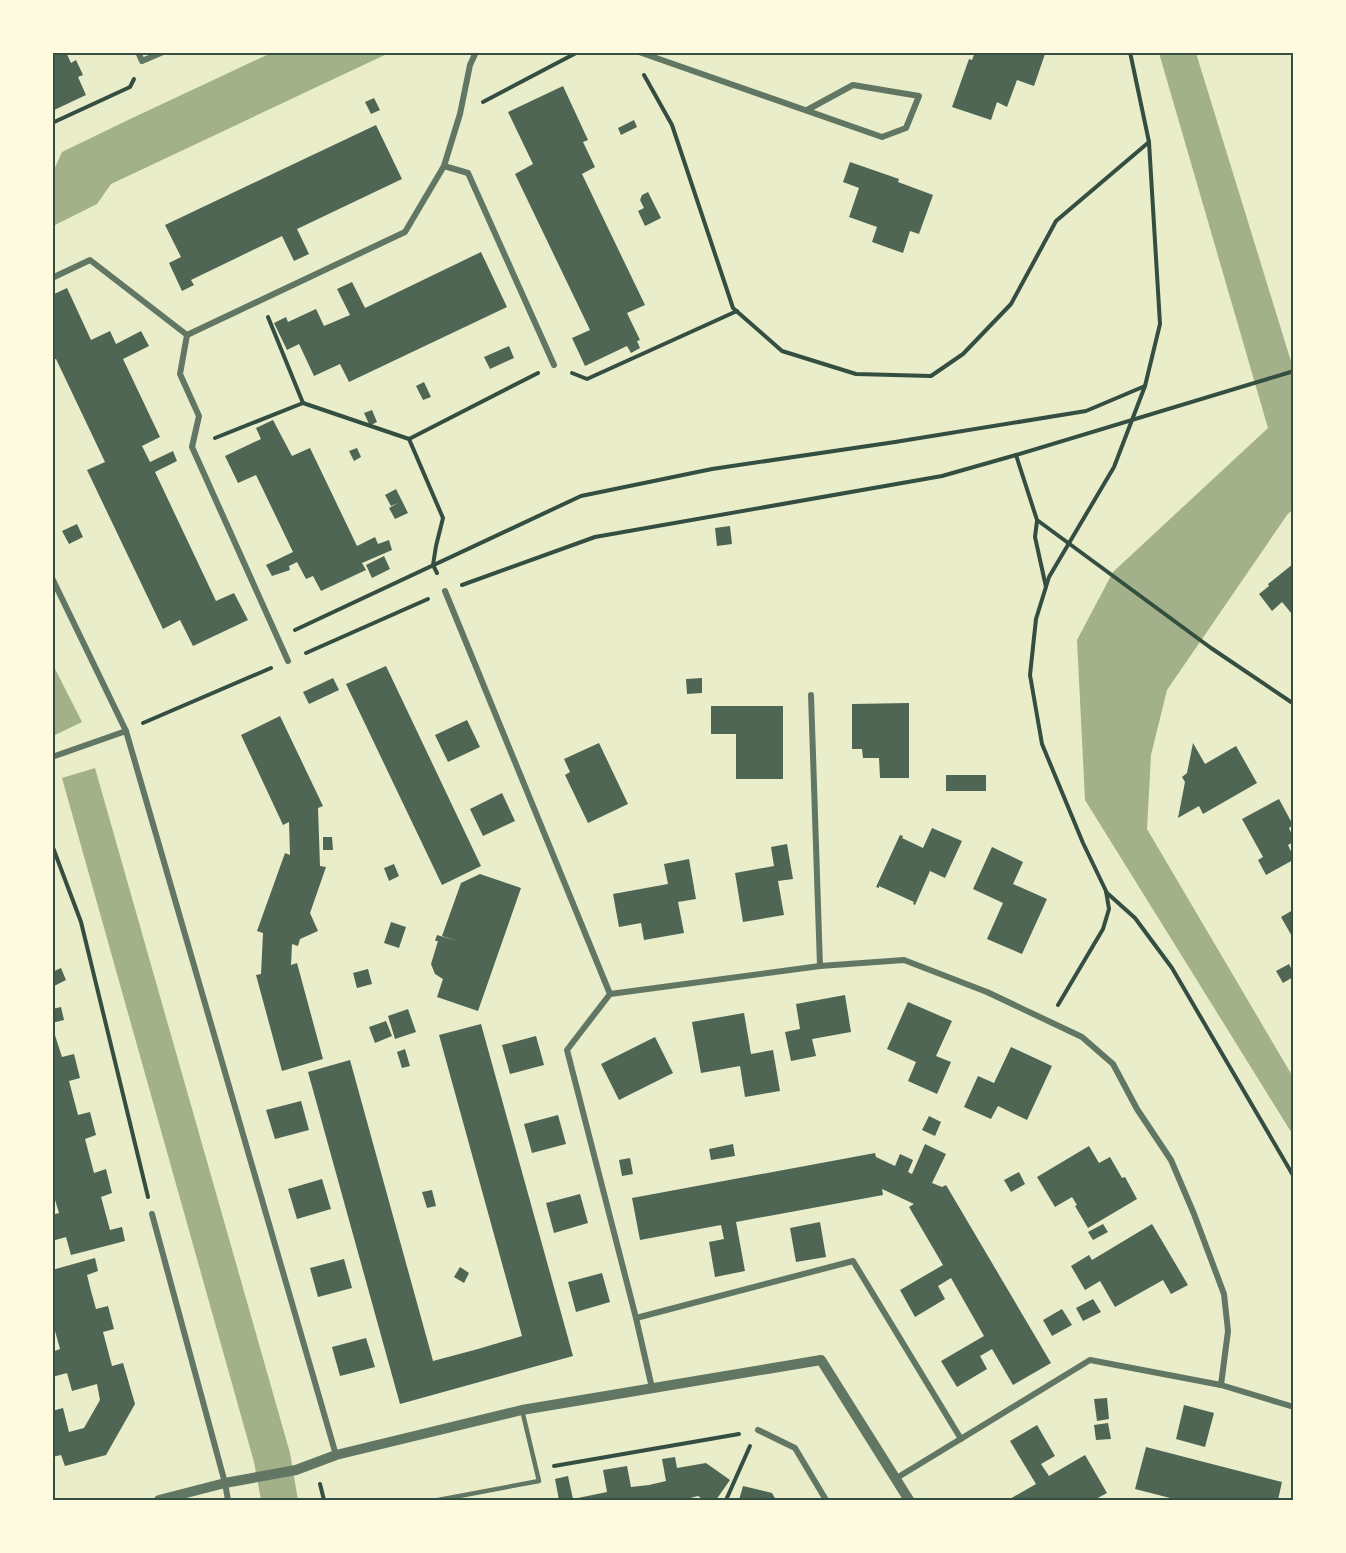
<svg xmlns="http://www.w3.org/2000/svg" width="1346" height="1553" font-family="Manrope,sans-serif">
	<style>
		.water { fill: #a3b18a }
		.building { fill: #4f6655 }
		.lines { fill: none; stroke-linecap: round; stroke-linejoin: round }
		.path { stroke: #344e41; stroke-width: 4 }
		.service { stroke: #617663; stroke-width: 4.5 }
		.minor { stroke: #617663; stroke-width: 6 }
		.tertiary { stroke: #617663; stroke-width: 10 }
		.neatline { fill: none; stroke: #344e41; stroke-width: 2 }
	</style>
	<rect width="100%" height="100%" fill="#e9edc9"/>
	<g class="water">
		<polygon points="271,53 389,53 111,184 97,204 53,226 53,172 62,152 128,120"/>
		<polygon points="1159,53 1196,53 1293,368 1293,509 1287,515 1167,690 1151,755 1147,829 1293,1077 1293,1135 1085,800 1077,640 1113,572 1268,428"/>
		<polygon points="52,663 82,722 53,736 52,736"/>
		<polygon points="95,768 290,1453 298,1500 261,1500 254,1462 62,778"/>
	</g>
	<g class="building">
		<polygon points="52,52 66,52 71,63 76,60 83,75 78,77 86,95 52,111"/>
		<polygon points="975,52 1040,52 1045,54 1034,86 1017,80 1007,107 997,102 991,120 952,107 969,59 972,60"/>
		<polygon points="563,86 588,140 583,142 595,167 582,174 645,305 627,313 640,340 637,341 640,348 631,353 627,346 585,366 572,338 590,330 515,174 533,164 508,112"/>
		<polygon points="374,98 380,110 371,114 365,102"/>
		<polygon points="634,120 637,127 621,135 618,128"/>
		<polygon points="376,125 402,179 297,229 309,254 294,261 282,236 191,280 194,285 182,291 169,263 181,257 165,225"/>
		<polygon points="850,162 899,179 898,182 933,195 919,234 910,231 903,253 872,242 877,227 849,217 859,188 843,182"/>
		<polygon points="648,192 661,218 645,226 638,211 644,208 640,200 642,195"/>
		<polygon points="481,252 507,307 349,382 340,364 314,376 299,344 287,350 274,323 286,317 288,322 316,309 324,326 350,315 337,289 352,282 365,308"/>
		<polygon points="67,288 91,340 110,331 116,344 141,331 149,346 123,359 160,437 142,446 150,462 173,451 177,461 155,472 216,601 234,593 248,620 193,646 180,620 163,629 87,470 105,462 56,359 52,360 52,295"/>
		<polygon points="509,346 514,358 490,369 484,357"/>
		<polygon points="424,382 431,397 423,400 416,386"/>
		<polygon points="372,410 377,422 371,425 369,424 364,413"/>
		<polygon points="273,420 292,456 310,448 357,546 375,537 378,544 389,540 392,550 362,563 366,570 321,591 313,576 306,579 297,562 289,566 290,570 272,576 266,565 293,552 256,475 238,483 225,456 261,439 256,428"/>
		<polygon points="357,448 361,457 354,461 349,451"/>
		<polygon points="396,489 408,513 395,519 389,508 398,503 391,506 385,495"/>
		<polygon points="77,524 83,537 69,544 62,531"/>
		<polygon points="730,526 732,544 717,546 715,528"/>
		<polygon points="384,556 390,569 372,578 366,565"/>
		<polygon points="1293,564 1293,613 1292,614 1282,602 1272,611 1259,594 1269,586 1268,584"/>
		<polygon points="386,666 481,866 442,885 346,684"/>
		<polygon points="333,678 339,690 309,704 303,692"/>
		<polygon points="702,678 702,693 687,694 686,679"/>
		<polygon points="909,703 909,778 880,778 879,758 863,758 862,749 852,749 852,704"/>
		<polygon points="711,706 783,706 783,779 736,779 736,734 711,734"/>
		<polygon points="280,716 323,806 318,808 320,866 326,867 310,913 318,931 300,939 298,946 292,944 291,965 297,963 323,1059 282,1071 256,975 261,974 263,933 257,931 285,853 290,855 289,822 283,825 241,735"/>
		<polygon points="467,720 480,747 448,762 435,735"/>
		<polygon points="599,743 628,804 588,823 565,775 570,772 564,759"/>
		<polygon points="1193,743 1205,764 1236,746 1257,783 1203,814 1199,806 1178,818 1185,782 1182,777 1187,773"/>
		<rect x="946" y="775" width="40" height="16"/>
		<polygon points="502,793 515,821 483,836 470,809"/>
		<polygon points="1279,799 1293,825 1289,828 1293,837 1293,842 1288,845 1293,856 1293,860 1266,875 1258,860 1263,857 1242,819"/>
		<polygon points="932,828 962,841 945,878 930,871 915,905 913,904 914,902 879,886 879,888 876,887 900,835 903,836 902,838 923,848"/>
		<polygon points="323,837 332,837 333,850 323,850"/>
		<polygon points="787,844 793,879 778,881 784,915 743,922 735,873 774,866 771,847"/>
		<polygon points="992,847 1023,862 1013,884 1047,899 1022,954 987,939 1003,903 973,889"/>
		<polygon points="689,859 696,899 678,902 684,933 644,940 641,923 619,927 613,894 668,884 664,864"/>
		<polygon points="394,864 399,876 389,881 384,868"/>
		<polygon points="480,874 521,888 478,1011 437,997 443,979 435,974 431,964 438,941 435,941 437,935 457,941 442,936 461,883"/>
		<polygon points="1293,910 1293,938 1281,917"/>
		<polygon points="391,922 406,927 399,948 384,943"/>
		<polygon points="1289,964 1293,972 1293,977 1283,983 1276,971"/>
		<polygon points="61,968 66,980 52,987 52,972"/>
		<polygon points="368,969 372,984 357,988 353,973"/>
		<polygon points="845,995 851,1032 812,1039 816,1056 791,1061 785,1032 800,1029 796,1004"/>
		<polygon points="908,1002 952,1021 936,1056 951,1062 937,1094 908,1081 916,1062 887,1049"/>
		<polygon points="61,1007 64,1020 52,1023 52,1009"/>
		<polygon points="408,1009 416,1032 395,1039 388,1016"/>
		<polygon points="744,1013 751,1054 773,1050 780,1091 745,1097 740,1066 701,1073 692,1022"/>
		<polygon points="386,1021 392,1036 375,1043 369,1027"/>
		<polygon points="481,1024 573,1356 400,1404 308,1072 350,1060 433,1361 478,1349 522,1336 439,1035"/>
		<polygon points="52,1026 62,1057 74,1054 80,1078 69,1081 78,1115 90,1112 96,1135 85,1139 94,1173 106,1169 112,1193 101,1197 110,1230 122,1227 125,1241 71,1255 66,1237 52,1241 52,1215 59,1213 52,1190"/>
		<polygon points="536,1036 544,1065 510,1074 502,1045"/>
		<polygon points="655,1037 673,1073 619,1100 601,1064"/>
		<polygon points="1011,1047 1052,1066 1027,1120 998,1106 991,1119 964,1107 978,1076 994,1083"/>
		<polygon points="405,1049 410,1066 402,1068 397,1052"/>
		<polygon points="301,1101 309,1130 275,1139 266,1110"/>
		<polygon points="558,1115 566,1144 532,1153 524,1124"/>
		<polygon points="929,1116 941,1122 935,1136 922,1130"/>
		<polygon points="733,1144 735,1156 711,1160 709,1149"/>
		<polygon points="925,1144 946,1154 932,1183 942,1187 946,1185 1051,1363 1013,1385 992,1349 980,1356 987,1369 957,1387 941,1361 984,1336 951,1278 938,1286 945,1299 915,1317 900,1290 943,1265 909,1207 914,1204 882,1189 883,1195 736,1222 745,1271 715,1277 709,1242 724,1239 721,1225 640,1240 632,1198 875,1153 876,1157 895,1166 900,1154 913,1160 908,1172 912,1174"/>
		<polygon points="1089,1146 1099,1163 1110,1157 1122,1178 1125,1177 1137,1199 1088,1228 1075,1206 1077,1205 1072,1197 1055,1207 1037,1177"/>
		<polygon points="630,1158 633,1174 622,1176 619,1160"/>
		<polygon points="1019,1172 1025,1184 1011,1192 1004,1180"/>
		<polygon points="322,1179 331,1209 297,1219 288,1189"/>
		<polygon points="432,1190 436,1206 427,1208 422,1192"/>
		<polygon points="580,1194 588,1223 554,1233 546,1203"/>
		<polygon points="820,1222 826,1257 796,1262 790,1228"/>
		<polygon points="1103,1224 1108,1232 1093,1240 1088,1232"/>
		<polygon points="1152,1224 1188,1285 1171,1294 1163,1280 1115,1307 1100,1281 1085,1290 1071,1266 1089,1255 1092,1260"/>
		<polygon points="95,1258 98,1271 87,1275 91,1291 96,1309 108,1306 114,1329 103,1332 112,1366 123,1363 135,1404 106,1455 65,1466 61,1455 52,1457 52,1411 63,1408 69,1432 84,1428 100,1400 97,1384 72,1391 67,1373 52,1377 52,1352 60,1349 52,1320 52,1270"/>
		<polygon points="344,1259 352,1288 318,1297 310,1268"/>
		<polygon points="460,1267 469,1273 464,1283 454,1277"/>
		<polygon points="602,1273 610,1302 576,1312 568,1282"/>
		<polygon points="1093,1299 1101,1312 1083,1321 1076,1308"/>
		<polygon points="1062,1309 1072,1325 1052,1336 1043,1320"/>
		<polygon points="366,1338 375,1367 340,1376 332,1347"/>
		<polygon points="1107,1398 1109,1419 1097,1421 1094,1399"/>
		<polygon points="1184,1405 1214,1413 1205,1447 1176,1439"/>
		<polygon points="1108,1423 1111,1439 1096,1440 1094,1425"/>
		<polygon points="1037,1425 1055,1456 1041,1464 1049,1476 1085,1455 1107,1493 1094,1500 1008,1500 1036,1484 1010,1441"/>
		<polygon points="1146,1447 1282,1482 1278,1500 1178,1500 1135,1489"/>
		<polygon points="675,1457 677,1468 706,1463 730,1480 716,1500 704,1500 698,1496 683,1500 559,1500 555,1479 568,1476 573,1499 607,1492 603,1470 627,1466 631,1487 649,1485 666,1481 662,1459"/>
		<polygon points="743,1486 772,1493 776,1500 739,1500"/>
	</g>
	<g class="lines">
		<g class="path">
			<polyline points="644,75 672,125 733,308 782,351 856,374 931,376 963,354 1011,304 1056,221 1149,142 1130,52"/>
			<polyline points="483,102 578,52"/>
			<polyline points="52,123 130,87 134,79"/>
			<polyline points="268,317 303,403 409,439 538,373"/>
			<polyline points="572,373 587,379 737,311"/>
			<polyline points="215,438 303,403"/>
			<polyline points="409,439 443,518 436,546 433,565 437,573"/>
			<polyline points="1016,455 1037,520 1211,648 1294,704"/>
			<polyline points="1037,521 1035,537 1046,587"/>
			<polyline points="462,585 595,537 942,476 1016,455 1294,371"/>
			<polyline points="295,630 581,496 712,469 895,442 1086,411 1145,386 1160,324 1149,142"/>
			<polyline points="306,653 428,599"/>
			<polyline points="143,723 271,668"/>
			<polyline points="52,845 81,922 148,1197"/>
			<polyline points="1106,892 1135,918 1172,968 1294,1177"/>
			<polyline points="1058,1005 1103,929 1109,909 1106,891 1083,843 1042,744 1030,675 1036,619 1049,577 1114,467 1145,386"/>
			<polyline points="554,1466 739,1434"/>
			<polyline points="320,1484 324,1500"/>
			<polyline points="726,1500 750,1446"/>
		</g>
		<polyline class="service" points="438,1500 539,1481 522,1410"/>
		<g class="minor">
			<polyline points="138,52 142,61 163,52"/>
			<polyline points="639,52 882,137 906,128 919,96 853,85 807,110"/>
			<polyline points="444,166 468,173 554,365"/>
			<polyline points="52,278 90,260 187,335 180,374 199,416 192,447 288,661"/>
			<polyline points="187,335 405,232 444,166 460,114 470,65 476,52"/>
			<polyline points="52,578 126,731 336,1455"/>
			<polyline points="445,591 610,994 567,1050 636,1318 652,1388"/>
			<polyline points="811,695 820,966"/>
			<polyline points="52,757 126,731"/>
			<polyline points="610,994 820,966 904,960 987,992 1082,1037 1113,1064 1137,1109 1171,1160 1194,1214 1224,1294 1228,1331 1221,1385"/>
			<polyline points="152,1214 225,1483 228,1500"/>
			<polyline points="636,1318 853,1261 961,1439"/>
			<polyline points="758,1430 795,1448 826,1500"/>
			<polyline points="895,1479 1090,1360 1221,1385 1294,1407"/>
		</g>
		<polyline class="tertiary" points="159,1500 225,1483 296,1470 336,1455 522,1410 821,1360 909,1500"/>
	</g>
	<rect width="1346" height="1553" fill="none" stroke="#fefae0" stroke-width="108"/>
	<rect x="54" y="54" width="1238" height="1445" class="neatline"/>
</svg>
